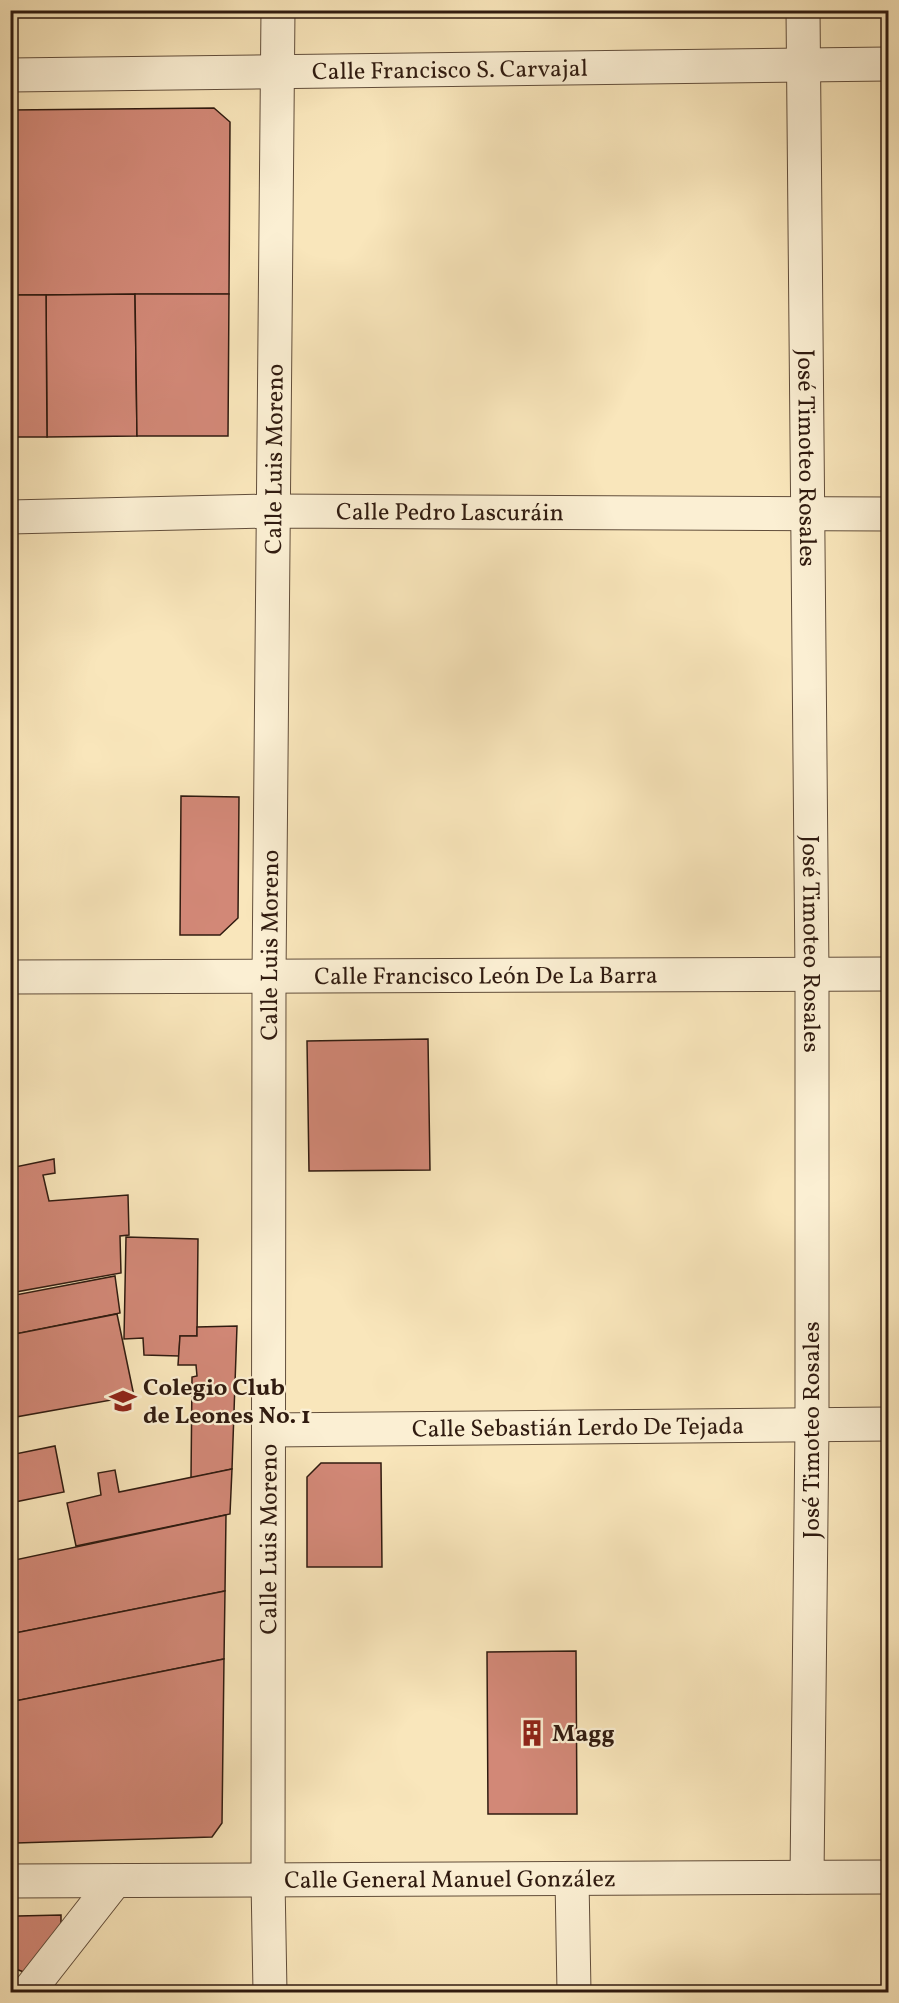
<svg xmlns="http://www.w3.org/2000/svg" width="899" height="2003" font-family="Vollkorn,serif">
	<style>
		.building { fill: #d28877; stroke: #301b10; stroke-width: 1.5 }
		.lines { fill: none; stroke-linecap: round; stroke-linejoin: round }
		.minor-casing { stroke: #624e3b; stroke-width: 35 }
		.minor { stroke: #fbefd3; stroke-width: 33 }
		.labels { text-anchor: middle; stroke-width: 4.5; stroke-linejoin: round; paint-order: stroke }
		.street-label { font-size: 24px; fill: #301b10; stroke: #fbefd3 }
		.poi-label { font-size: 24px; font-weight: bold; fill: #301b10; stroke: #fbefd3; text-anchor: start }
	</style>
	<rect width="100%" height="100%" fill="#f9e6bb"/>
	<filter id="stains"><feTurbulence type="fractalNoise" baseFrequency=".00333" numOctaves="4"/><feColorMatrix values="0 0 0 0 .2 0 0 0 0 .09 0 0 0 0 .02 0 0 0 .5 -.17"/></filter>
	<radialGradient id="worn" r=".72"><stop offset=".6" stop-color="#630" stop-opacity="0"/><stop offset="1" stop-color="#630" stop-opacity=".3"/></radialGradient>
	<g class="building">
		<polygon points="214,108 230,122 229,294 10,295 10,110"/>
		<polygon points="135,294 137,436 47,437 46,295"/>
		<polygon points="135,294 229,294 228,436 137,436"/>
		<polygon points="10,295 46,295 47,437 10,437"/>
		<polygon points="181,796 239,797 238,918 220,935 180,935"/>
		<polygon points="428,1039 430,1170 309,1171 307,1041"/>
		<polygon points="54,1159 55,1173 43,1175 49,1201 128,1195 129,1235 120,1236 121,1273 10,1293 10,1168"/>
		<polygon points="126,1237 198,1239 197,1336 180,1336 179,1356 144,1355 143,1338 124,1339"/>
		<polygon points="115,1276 120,1313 10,1335 10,1296"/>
		<polygon points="117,1314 134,1396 10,1418 10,1335"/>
		<polygon points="237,1326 232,1469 191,1478 192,1377 197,1376 196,1365 178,1365 180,1336 197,1336 197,1327"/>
		<polygon points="55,1446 64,1492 10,1503 10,1455"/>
		<polygon points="321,1463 381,1463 382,1567 307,1567 307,1477"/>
		<polygon points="232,1469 230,1514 76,1546 67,1503 101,1495 98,1473 115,1470 119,1492"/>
		<polygon points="226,1515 225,1591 10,1634 10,1561"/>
		<polygon points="225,1591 224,1659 10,1702 10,1634"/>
		<polygon points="576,1651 577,1814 488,1814 487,1652"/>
		<polygon points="224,1659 222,1823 212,1837 16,1843 10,1812 10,1702"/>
		<polygon points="61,1915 61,1927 24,1972 10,1967 10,1924 18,1916"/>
	</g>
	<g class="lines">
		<defs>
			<g id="minor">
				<path id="s1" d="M803 10 812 974V1425L807 1877"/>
				<path id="s2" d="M10 75 888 64"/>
				<path id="s3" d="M10 517 272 511 888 514"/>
				<path id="s4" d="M10 977 888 974"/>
				<path id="s5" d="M269 1430 888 1424"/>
				<polyline points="572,1879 574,1992"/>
				<path id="s6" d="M10 1881 888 1877"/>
				<polyline points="28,1992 115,1881"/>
				<path id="s7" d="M270 1992 268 1880 269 976 278 10"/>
			</g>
		</defs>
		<use href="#minor" class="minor-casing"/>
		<use href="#minor" class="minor"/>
	</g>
	<defs>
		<symbol id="school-bare" viewBox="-9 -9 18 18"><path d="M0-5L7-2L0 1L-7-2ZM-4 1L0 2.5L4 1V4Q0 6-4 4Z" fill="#8f2418" stroke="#fbefd3" stroke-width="2.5" paint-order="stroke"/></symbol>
		<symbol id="building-bare" viewBox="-9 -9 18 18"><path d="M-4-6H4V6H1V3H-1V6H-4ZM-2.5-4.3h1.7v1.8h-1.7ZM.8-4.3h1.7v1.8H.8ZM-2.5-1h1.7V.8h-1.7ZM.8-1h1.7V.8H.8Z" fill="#8f2418" stroke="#fbefd3" stroke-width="2.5" paint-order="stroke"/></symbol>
	</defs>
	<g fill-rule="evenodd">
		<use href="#school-bare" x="104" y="1382" width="38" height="38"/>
		<use href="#building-bare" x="513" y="1714" width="38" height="38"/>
	</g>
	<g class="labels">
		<g class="street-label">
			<text dy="8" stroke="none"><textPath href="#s2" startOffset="440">Calle Francisco S. Carvajal</textPath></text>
			<text dy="8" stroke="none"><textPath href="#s1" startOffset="448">José Timoteo Rosales</textPath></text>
			<text dy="8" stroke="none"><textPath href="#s7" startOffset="1533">Calle Luis Moreno</textPath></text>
			<text dy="8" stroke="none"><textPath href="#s3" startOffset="440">Calle Pedro Lascuráin</textPath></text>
			<text dy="8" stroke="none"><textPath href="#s1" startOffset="934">José Timoteo Rosales</textPath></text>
			<text dy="8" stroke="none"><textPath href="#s7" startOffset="1047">Calle Luis Moreno</textPath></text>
			<text dy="8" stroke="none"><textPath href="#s4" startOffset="476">Calle Francisco León De La Barra</textPath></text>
			<text dy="8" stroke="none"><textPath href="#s5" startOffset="309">Calle Sebastián Lerdo De Tejada</textPath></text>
			<text transform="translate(811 1430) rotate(-90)" y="8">José Timoteo Rosales</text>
			<text dy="8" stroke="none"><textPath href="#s7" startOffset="453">Calle Luis Moreno</textPath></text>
			<text dy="8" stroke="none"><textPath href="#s6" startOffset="440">Calle General Manuel González</textPath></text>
		</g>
		<g class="poi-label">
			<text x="143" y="1395">Colegio Club<tspan x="143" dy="28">de Leones No. 1</tspan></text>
			<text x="552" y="1741">Magg</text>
		</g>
	</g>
	<rect width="899" height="2003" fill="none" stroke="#f9e6bb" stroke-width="36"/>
	<rect x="12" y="12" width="875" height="1979" fill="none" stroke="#301b10" stroke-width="3"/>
	<rect x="18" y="18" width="863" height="1967" fill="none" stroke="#301b10" stroke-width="1.5"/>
	<rect width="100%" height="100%" filter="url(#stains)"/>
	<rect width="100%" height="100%" fill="url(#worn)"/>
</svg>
